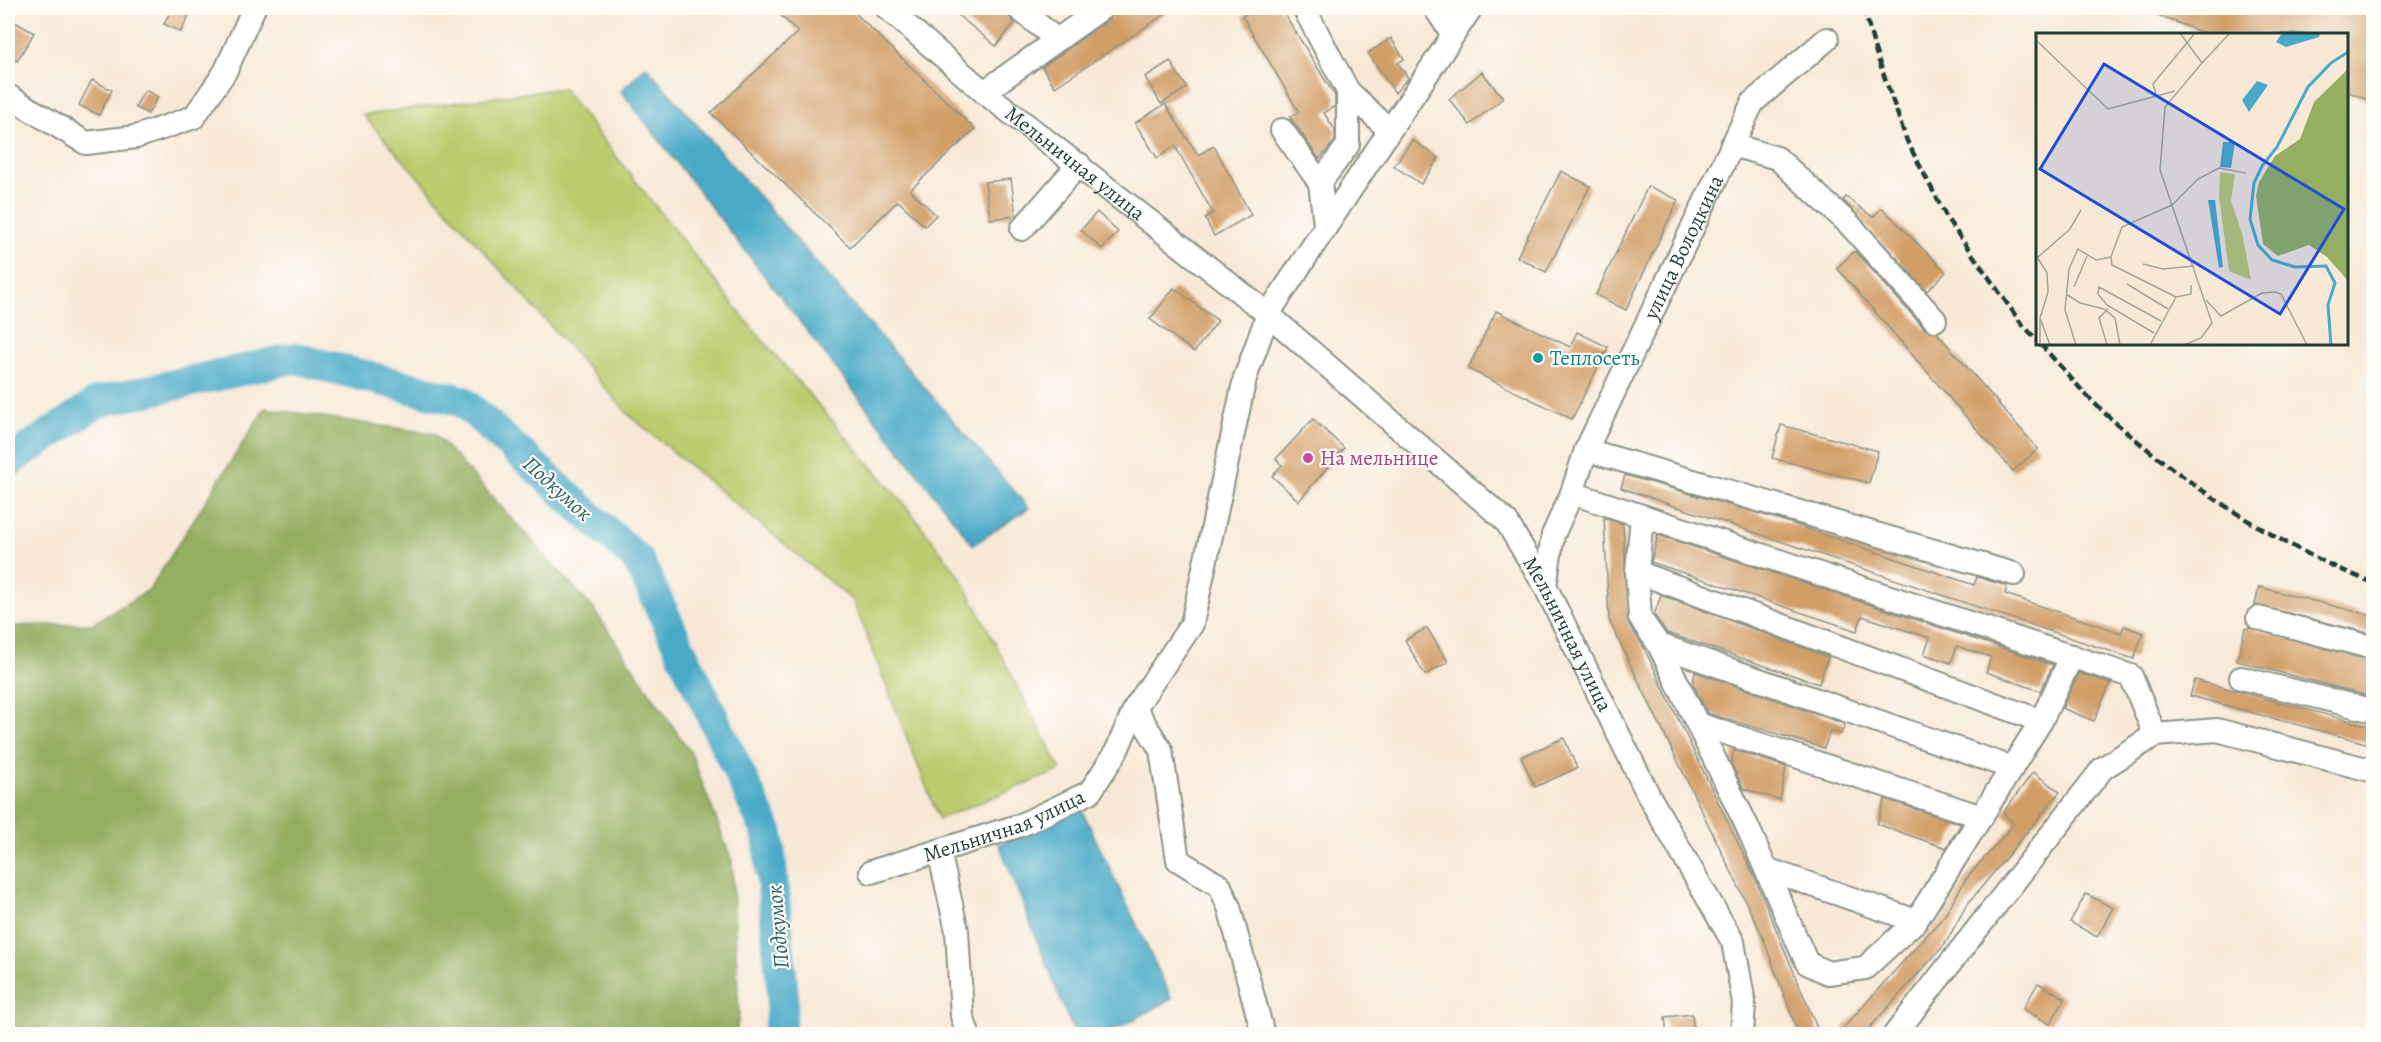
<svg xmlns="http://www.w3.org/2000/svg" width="2381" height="1042" font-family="Alegreya,serif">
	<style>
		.green { fill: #bccb6d; stroke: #6e8450; stroke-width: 1.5 }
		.forest { fill: #95af60; stroke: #5a764a; stroke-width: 1.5 }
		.water { fill: #48aac8; stroke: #34747e; stroke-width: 1.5 }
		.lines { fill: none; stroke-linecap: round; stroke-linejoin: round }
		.river { stroke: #48aac8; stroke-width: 32 }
		.building { fill: #d19e66 }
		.minor-casing { stroke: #8c9386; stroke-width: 26 }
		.minor { stroke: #fff; stroke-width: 22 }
		.rail { stroke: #1f3d34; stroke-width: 4.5; stroke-dasharray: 9 4.5; stroke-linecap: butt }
		.culture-dot { fill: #0f9aa8; stroke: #fdfcf7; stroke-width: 2 }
		.hotel-dot { fill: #d1479c; stroke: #fdfcf7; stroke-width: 2 }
		.labels { text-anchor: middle; stroke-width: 4.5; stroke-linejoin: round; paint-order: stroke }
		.street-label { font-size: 21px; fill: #1f3d34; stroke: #fdfcf7 }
		.culture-label { font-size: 21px; fill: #0d838f; stroke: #fdfcf7; text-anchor: start }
		.hotel-label { font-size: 21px; fill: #b23c85; stroke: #fdfcf7; text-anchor: start }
		.water-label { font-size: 22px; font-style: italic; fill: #2d6368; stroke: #fdfcf7 }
		.inset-river { fill: none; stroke: #48aac8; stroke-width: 3 }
		.inset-road { fill: none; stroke: #a1a496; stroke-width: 1.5 }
		.view { fill: #1d4ed8; fill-opacity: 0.15; stroke: #1d4ed8; stroke-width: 3 }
		.inset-edge { fill: none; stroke: #1f3d34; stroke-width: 3 }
	</style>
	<rect width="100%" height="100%" fill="#fdfcf7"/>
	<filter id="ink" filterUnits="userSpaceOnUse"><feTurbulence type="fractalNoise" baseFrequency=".0167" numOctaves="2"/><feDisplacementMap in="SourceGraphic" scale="12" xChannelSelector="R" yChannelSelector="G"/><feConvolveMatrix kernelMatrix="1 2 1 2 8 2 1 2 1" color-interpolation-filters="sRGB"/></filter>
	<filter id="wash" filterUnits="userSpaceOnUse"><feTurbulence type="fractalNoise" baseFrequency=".008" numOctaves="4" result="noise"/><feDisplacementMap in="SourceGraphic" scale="24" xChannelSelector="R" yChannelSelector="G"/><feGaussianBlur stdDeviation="1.35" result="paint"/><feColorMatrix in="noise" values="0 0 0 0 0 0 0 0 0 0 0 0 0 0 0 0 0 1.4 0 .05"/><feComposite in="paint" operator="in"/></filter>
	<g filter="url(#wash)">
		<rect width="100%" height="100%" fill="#f8e9d7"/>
		<polygon class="green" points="562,88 752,328 910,511 961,578 1061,770 939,819 853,601 631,417 363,115"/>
		<polygon class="forest" points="265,408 435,434 592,607 691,753 732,861 739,1014 736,1034 8,1034 8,626 92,624 149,590"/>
		<g class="water">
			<polygon points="646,66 1029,508 973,545 621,91"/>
			<polygon points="1080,806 1172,999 1107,1034 1074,1034 999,844"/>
		</g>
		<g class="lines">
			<polyline class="river" points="8,462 98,402 295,358 462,401 638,560 768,834 783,996 779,1034"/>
		</g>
		<g id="blocks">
			<g class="building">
				<polygon points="172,8 192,8 181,32 164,24"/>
				<polygon points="773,8 850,8 975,129 910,190 936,215 925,226 898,201 850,247 711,113 798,32"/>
				<polygon points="949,8 1005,8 1006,13 1015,23 996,46"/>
				<polygon points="1116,8 1174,8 1055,87 1042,67 1110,19"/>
				<polygon points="1256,8 1281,8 1335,96 1335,106 1324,113 1335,130 1335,141 1319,159 1290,117 1299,112 1242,16"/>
				<polygon points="2140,8 2373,8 2373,102 2346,91 2346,34 2206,34"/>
				<polygon points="15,22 34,33 17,61 8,56 8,34"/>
				<polygon points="1391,38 1404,59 1398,63 1408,78 1395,93 1368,53"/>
				<polygon points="1170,61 1187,88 1161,104 1145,77"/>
				<polygon points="1482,72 1503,98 1470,125 1449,99"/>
				<polygon points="92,80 112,90 99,115 79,105"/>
				<polygon points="145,90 158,97 148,114 135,107"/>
				<polygon points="1165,104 1198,155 1214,146 1251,215 1214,236 1205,218 1213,213 1175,146 1157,158 1135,123"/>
				<polygon points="1412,140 1439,158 1421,184 1394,166"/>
				<polygon points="1561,171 1590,186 1546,272 1517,257"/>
				<polygon points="1011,179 1016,216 990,219 985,182"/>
				<polygon points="1648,186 1678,200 1626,310 1596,295"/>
				<polygon points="1846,197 1873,217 1882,208 1946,272 1927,291 1843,200"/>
				<polygon points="1097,212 1118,232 1102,249 1081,230"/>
				<polygon points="1855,251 1925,329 1937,333 2038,449 2013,471 1837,268"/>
				<polygon points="1174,288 1218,321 1194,352 1150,319"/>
				<polygon points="1496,311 1570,347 1577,332 1608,347 1572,419 1468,369"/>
				<polygon points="1313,419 1344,448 1299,501 1272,476 1282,465 1276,459"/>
				<polygon points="1781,425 1878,451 1869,483 1772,458"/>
				<polygon points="1625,475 1781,520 1974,585 1977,577 2007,586 2005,594 2121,633 2124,626 2143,633 2134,659 1621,488"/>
				<polygon points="1604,518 1623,524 1629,625 1642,644 1753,874 1820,1035 1799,1035 1762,935 1609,620"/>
				<polygon points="1658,535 2053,665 2040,691 1986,672 1991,657 1957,646 1951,663 1924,654 1930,638 1862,616 1857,631 1651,562"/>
				<polygon points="2259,587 2373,616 2373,634 2255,605"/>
				<polygon points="1661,595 1828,657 1819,684 1667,633 1654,615"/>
				<polygon points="1427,628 1448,662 1425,675 1405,640"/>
				<polygon points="2249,628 2373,661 2373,697 2237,661 2245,629"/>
				<polygon points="1695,672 1696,672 1845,724 1841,734 1830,731 1824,748 1707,713 1693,683"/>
				<polygon points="2079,673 2110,683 2094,721 2062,708"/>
				<polygon points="2195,680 2373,727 2373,745 2190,696"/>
				<polygon points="1564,738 1577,768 1535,787 1521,757"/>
				<polygon points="1734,750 1786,767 1780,800 1744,789 1731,763"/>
				<polygon points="2033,772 2060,792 1966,906 1945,944 1863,1035 1837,1035 1945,915 1966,879 2014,824 2003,813"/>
				<polygon points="1885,799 1961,824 1946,848 1877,824"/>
				<polygon points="2086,894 2113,908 2097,937 2070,922"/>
				<polygon points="2038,983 2065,998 2050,1024 2023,1009"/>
				<polygon points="1692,1014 1694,1035 1667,1035 1665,1017"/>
			</g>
		</g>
	</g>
	<g filter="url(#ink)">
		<use href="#blocks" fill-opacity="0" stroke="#8c9386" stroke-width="1.5"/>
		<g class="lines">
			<defs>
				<g id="minor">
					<path id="s1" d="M887 8 984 92 1268 314 1506 521 1545 586 1650 798 1733 942 1744 1003 1742 1034"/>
					<polyline points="1018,8 1057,40"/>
					<polyline points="1304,8 1348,91 1389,130"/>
					<polyline points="1435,8 1453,35"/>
					<polyline points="984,92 1102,8"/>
					<polyline points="8,96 86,143 136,137 194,117 225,72 254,8"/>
					<polyline points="1282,130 1320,183"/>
					<polyline points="1732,145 1777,158 1850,225 1935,320"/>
					<polyline points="1325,225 1320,183 1348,145 1348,91"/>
					<polyline points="1022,229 1079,164"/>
					<polyline points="1586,450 2014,574"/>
					<polyline points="1572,493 2131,676 2155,735"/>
					<polyline points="1642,516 1637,572 1640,618 1659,645 1747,826 1807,963 1828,973 1865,968 1916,921 2041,721 2072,656"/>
					<polyline points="1637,572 2041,721"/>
					<path id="s2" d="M1545 586 1553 535 1572 493 1586 450 1753 102 1827 39"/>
					<polyline points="2258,618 2374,648"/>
					<polyline points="1659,645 2012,768"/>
					<polyline points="2241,678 2374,711"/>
					<polyline points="1135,708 1161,750 1178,860 1220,886 1229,907 1263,1034"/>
					<polyline points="1698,724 1982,817"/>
					<polyline points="939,851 957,931 962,1016 968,1034"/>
					<polyline points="1769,870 1916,921"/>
					<path id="s3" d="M871 872 1021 825 1090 792 1116 752 1135 708 1192 624 1245 378 1268 314 1471 8"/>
					<polyline points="1895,1034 2103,768 2155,735 2217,730 2374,771"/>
				</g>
			</defs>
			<use href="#minor" class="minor-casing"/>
			<use href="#minor" class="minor"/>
			<g class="rail">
				<polyline points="1864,8 1875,50 1907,141 1948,220 2021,323 2038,341"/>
				<path d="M2040 344C2063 368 2084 395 2109 417 2187 485 2276 546 2374 583"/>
			</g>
		</g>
	</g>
	<circle class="culture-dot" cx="1538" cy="358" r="6"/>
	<circle class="hotel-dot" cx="1308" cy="458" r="6"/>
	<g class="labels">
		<g class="street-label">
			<text dy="7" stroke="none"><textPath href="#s1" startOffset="244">Мельничная улица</textPath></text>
			<text dy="7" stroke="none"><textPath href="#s2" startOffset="368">улица Володкина</textPath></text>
			<text dy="7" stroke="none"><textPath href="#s1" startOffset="933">Мельничная улица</textPath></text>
			<text dy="7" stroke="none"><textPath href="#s3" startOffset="141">Мельничная улица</textPath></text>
		</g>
		<g class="culture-label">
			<text x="1550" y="365">Теплосеть</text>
		</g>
		<g class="hotel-label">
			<text x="1320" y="465">На мельнице</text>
		</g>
		<g class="water-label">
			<text transform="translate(558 488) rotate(42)" y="8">Подкумок</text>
			<text transform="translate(777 927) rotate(-95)" y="8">Подкумок</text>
		</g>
	</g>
	<g transform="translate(2036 33)">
		<rect width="312" height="312" fill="#f8e9d7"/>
		<path d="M184 139 199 141 195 168 206 200 215 247 193 238 183 164Z" fill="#bccb6d"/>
		<path d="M312 36V248L291 224 273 212 242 223 227 211 220 163 223 149 239 123 264 106 278 69Z" fill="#95af60"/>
		<path d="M246 0H284L283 4 250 14 240 9ZM221 48 232 52 213 79 206 67ZM187 109H199L195 135 184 134ZM172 167H179L187 234 183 235Z" fill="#48aac8"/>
		<path class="inset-river" d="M295 312 292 272 299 250 290 233 259 234 236 227 222 212 214 186 218 150 226 133 241 114 272 54 295 30 312 19"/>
		<path class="inset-road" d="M144 0 166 30 129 74 124 137 176 290 165 305 148 312M0 7 72 76 139 58M166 30 194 0M120 61 117 51 159 0M0 222 11 240 12 259 4 285 14 312M2 224 34 196 45 177M75 224 86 194 136 172 162 146 183 135 210 140M75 224 76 232 140 264M107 231 127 236 158 233M91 251 132 276M38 254 51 223M30 261 44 270 68 276 79 285 84 312M140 264 155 261V252M170 267 185 283 226 260 239 259 245 261 271 312M118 300 71 272 62 261 63 254 125 288M4 312V286M40 312 29 277 33 236 42 216 60 227 75 224M71 312 63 285 72 276M114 312 140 264"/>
		<path class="view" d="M68 31 308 176 244 281 4 136Z"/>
		<rect width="312" height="312" class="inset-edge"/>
	</g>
	<rect width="2381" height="1042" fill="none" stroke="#fdfcf7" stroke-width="30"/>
</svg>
